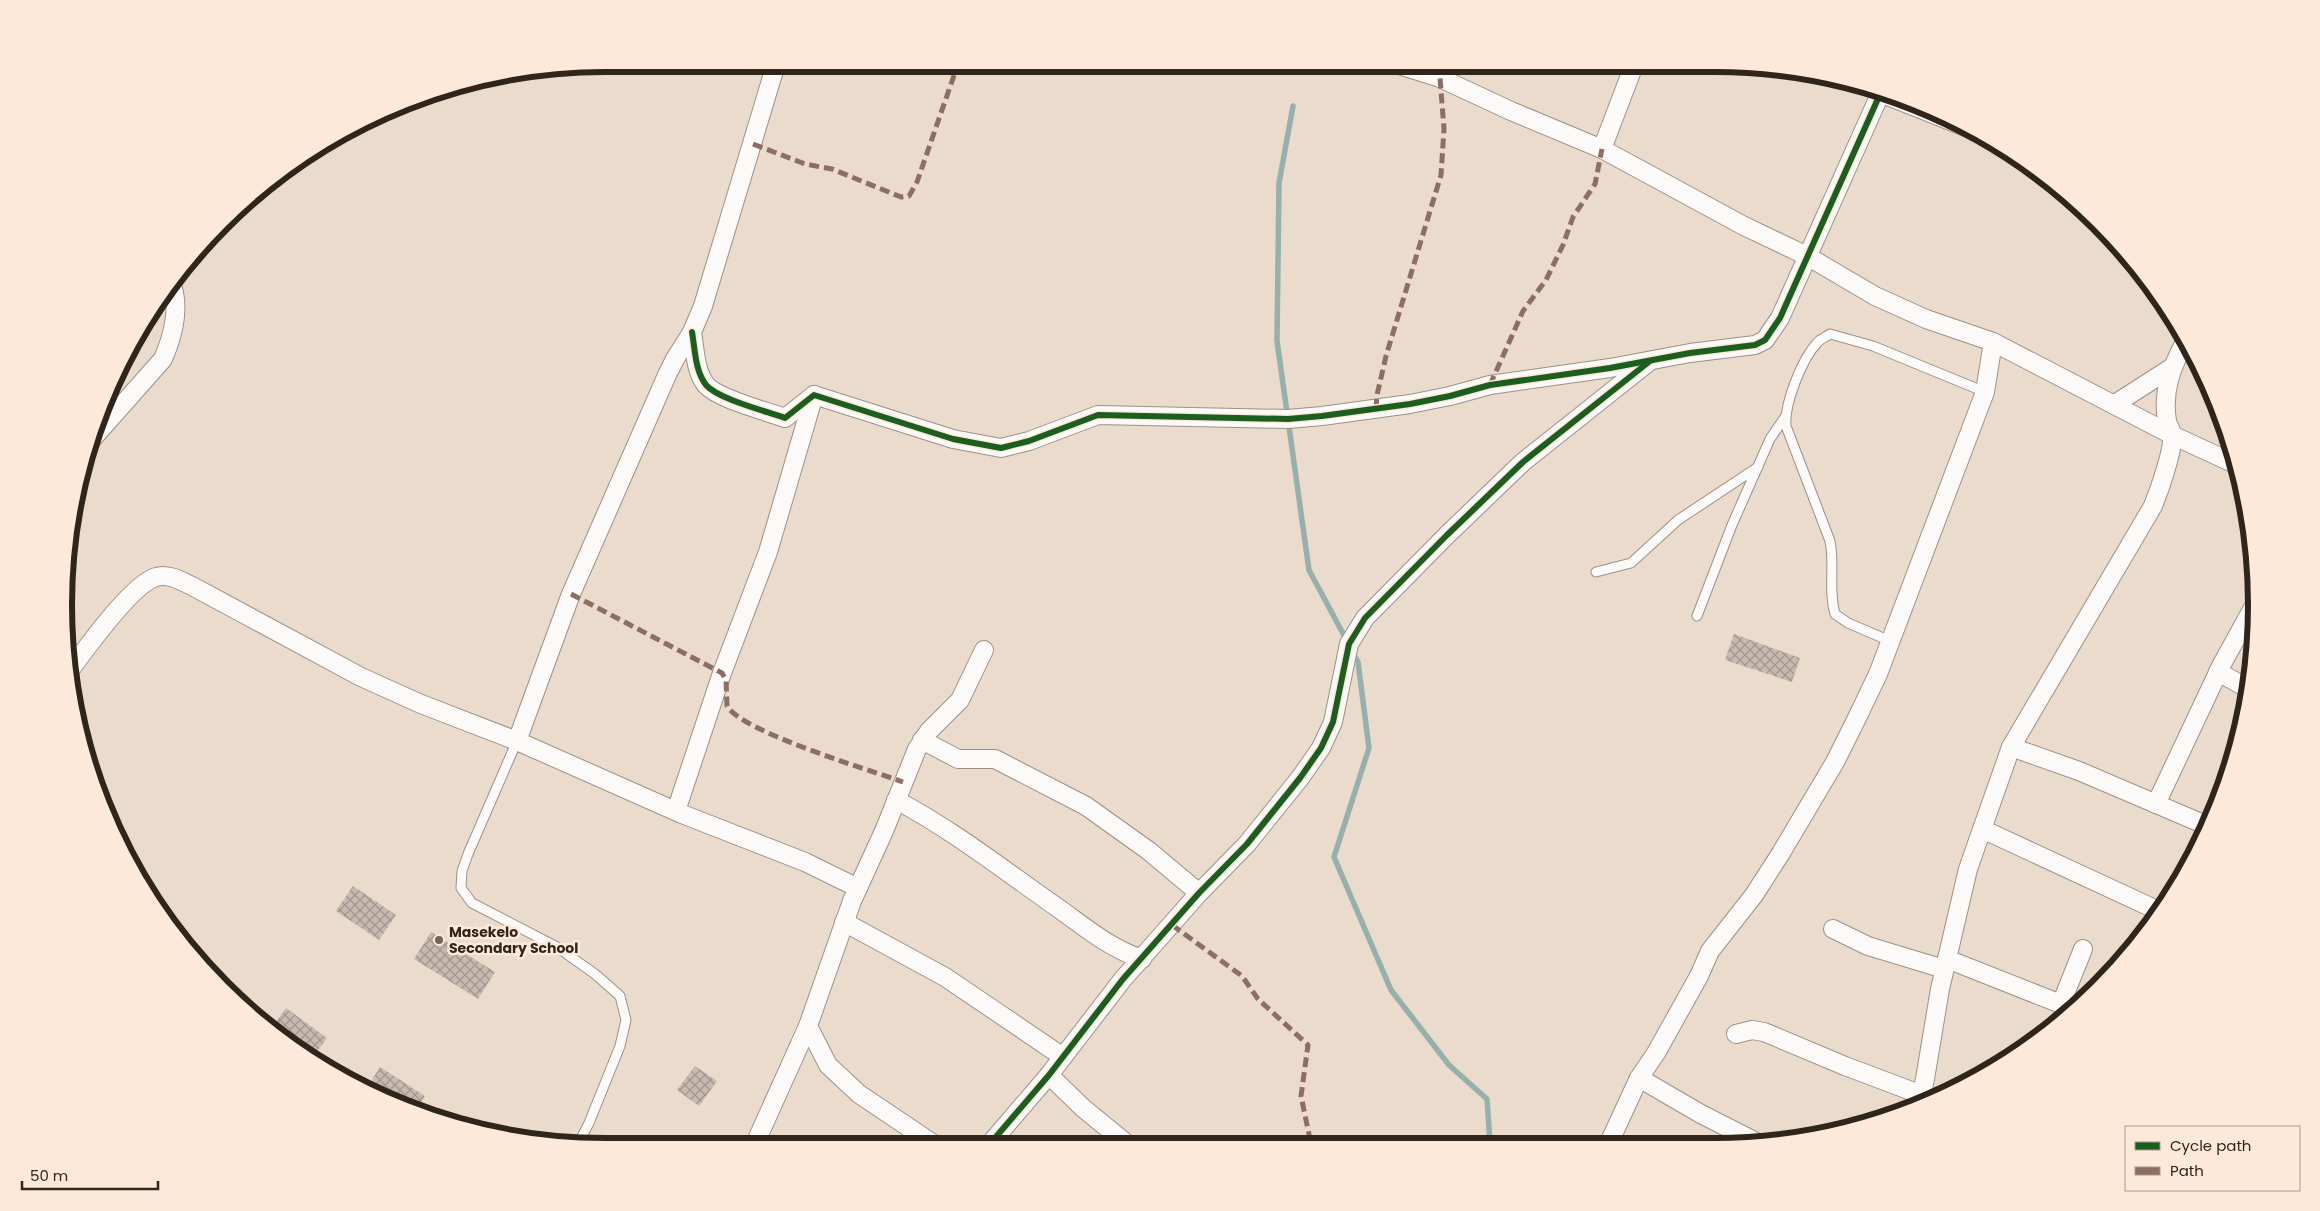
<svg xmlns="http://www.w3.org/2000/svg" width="2320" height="1211" font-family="Poppins,sans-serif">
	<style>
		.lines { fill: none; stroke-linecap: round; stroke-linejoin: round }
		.stream { stroke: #96b0ab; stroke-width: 5.5 }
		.building { fill: url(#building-cross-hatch) }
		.lane-casing { stroke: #9c9186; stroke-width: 11 }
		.street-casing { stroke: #9c9186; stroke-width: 20 }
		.lane { stroke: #fcfaf8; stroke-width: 9 }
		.street { stroke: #fcfaf8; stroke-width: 18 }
		.quiet { stroke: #8d6e63; stroke-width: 5; stroke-dasharray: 10 5; stroke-linecap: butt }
		.cycleway-casing { stroke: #fce9da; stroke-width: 9 }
		.cycleway { stroke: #1b5e20; stroke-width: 6 }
		.poi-dot { fill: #716559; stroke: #fce9da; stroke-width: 2 }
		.labels { text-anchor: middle; stroke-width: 5; stroke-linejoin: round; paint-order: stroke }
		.poi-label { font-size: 14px; font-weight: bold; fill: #30251b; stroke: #fce9da; text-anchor: start }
		.rim { fill: none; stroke: #30251b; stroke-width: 6 }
	</style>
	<defs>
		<pattern id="building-cross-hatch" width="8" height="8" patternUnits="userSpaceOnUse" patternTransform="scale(1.25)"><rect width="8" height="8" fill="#c7bab0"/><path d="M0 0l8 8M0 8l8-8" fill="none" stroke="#a2978e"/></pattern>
	</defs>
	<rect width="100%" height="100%" fill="#ebdbcd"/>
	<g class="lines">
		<g class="stream">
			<polyline points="1293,106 1279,183 1277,341 1309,570 1347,641"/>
			<polyline points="1352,652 1358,662 1369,748 1334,857 1391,990 1449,1065 1487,1099 1490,1143"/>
		</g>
	</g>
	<g class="building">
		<polygon points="1734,634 1800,658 1792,682 1725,660"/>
		<polygon points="353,886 396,915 379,940 336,911"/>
		<polygon points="431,932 495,972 478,999 414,959"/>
		<polygon points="286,1008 327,1038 311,1060 271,1029"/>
		<polygon points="695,1066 717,1081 699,1106 677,1090"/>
		<polygon points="380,1067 425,1096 416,1110 365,1091"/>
	</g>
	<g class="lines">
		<defs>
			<g id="lane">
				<polyline points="1596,572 1631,563 1678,520 1758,467"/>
				<polyline points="1697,616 1732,525 1770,439 1785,417"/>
				<path d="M1890 641 1848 623 1835 614C1828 590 1835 565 1830 541L1786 426C1784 404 1802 359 1817 343 1820 339 1826 337 1830 334L1873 346 1985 392"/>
				<polyline points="517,741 468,854 462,871 461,888 472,903 557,947 595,974 620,996 626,1020 620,1046 589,1123 577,1146"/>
			</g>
			<g id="street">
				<polyline points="1399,65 1440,78 1511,111 1602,149 1744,226 1807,256 1875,296 1926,319 1993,342 2172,435 2235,464"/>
				<polyline points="1880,93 1968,128"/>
				<polyline points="1602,149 1634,65"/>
				<path d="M692 332C695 349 695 371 706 385 718 399 766 411 785 418L814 395 953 439 1001 448 1029 441 1098 415 1288 419 1322 416 1410 404 1450 396 1490 385 1610 368 1690 353 1755 345 1765 340 1780 318 1881 92"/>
				<polyline points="2115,404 2171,368"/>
				<path d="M93 438 163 359C173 336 180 309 172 285"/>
				<polyline points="2218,672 2247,688"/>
				<path d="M68 673C84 651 132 584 156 577 168 573 181 581 192 586L361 677 421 704 517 741 682 814 805 862 858 888"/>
				<polyline points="922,740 958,759 995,759 1086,806 1149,851 1199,893"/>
				<polyline points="517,741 571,594 667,375 675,359 692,332 703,306 776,64"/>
				<polyline points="2011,747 2079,771 2208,826"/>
				<path d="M896 800C953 830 1005 871 1058 908 1085 927 1109 948 1142 959"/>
				<polyline points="2156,804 2222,664 2254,606"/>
				<polyline points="676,811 722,673 768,552 814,395"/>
				<polyline points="1982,829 2159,911"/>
				<polyline points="844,922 945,977 1063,1057"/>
				<polyline points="1833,929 1868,946 1944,969"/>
				<polyline points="1947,959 2071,1008"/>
				<polyline points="2061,1004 2083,949"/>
				<polyline points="808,1026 828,1065 859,1094 935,1145"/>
				<polyline points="1736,1034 1752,1030 1764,1032 1845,1066 1922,1095"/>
				<polyline points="1049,1075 1083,1108 1127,1144"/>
				<polyline points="1639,1078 1701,1114 1758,1143"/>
				<path d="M1919 1107 1925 1079 1940 989 1968 869 2011 747 2153 506C2159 491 2174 449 2172 435 2172 430 2168 426 2167 421 2162 390 2172 366 2186 340"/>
				<polyline points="1609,1143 1639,1078 1656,1053 1699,976 1710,951 1754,895 1781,853 1835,762 1856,720 1878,674 1985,392 1993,342"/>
				<polyline points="989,1145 1049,1075 1123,979 1199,893 1247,844 1300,778 1321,748 1333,722 1349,644 1365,618 1447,535 1523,462 1650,361"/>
				<polyline points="754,1146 808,1026 852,901 884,831 917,749 929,731 960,700 984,650"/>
			</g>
		</defs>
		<use href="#lane" class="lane-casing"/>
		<use href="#street" class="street-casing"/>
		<use href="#lane" class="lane"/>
		<use href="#street" class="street"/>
		<g class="quiet">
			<polyline points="753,144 805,164 832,169 901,197 909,196 917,182 958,64"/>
			<polyline points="1490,385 1523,311 1546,280 1563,245 1573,217 1595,184 1602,149"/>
			<polyline points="1376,409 1377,395 1386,356 1441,175 1444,129 1440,78"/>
			<path d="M571 594 722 673 726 680 727 706C742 732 870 770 903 782"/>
			<polyline points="1172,925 1242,976 1258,999 1308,1045 1301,1096 1311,1144"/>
		</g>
		<defs>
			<g id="cycleway">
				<path d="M692 332C695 349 695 371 706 385 718 399 766 411 785 418L814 395 953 439 1001 448 1029 441 1098 415 1288 419 1322 416 1410 404 1450 396 1490 385 1610 368 1690 353 1755 345 1765 340 1780 318 1881 92"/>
				<polyline points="989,1145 1049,1075 1123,979 1199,893 1247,844 1300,778 1321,748 1333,722 1349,644 1365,618 1447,535 1523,462 1650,361"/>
			</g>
		</defs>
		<use href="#cycleway" class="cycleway-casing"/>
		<use href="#cycleway" class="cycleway"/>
	</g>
	<circle class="poi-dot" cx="439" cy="940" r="5"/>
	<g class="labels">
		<g class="poi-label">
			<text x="449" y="937">Masekelo<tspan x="449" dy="16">Secondary School</tspan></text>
		</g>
	</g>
	<path d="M0 0H2320V1211H0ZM605 72H1715A533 533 0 0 1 2248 605V605A533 533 0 0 1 1715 1138H605A533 533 0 0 1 72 605V605A533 533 0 0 1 605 72Z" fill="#fce9da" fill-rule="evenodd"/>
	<path class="rim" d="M605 72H1715A533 533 0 0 1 2248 605V605A533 533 0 0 1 1715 1138H605A533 533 0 0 1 72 605V605A533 533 0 0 1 605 72Z"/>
	<rect x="2125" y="1126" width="175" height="65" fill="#fce9da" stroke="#aa9b8e"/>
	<rect x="2135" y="1142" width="25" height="8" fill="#1b5e20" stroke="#aa9b8e"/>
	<text x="2170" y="1151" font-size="15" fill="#30251b">Cycle path</text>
	<rect x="2135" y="1167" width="25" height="8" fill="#8d6e63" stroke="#aa9b8e"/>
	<text x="2170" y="1176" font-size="15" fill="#30251b">Path</text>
	<path d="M22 1181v8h136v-8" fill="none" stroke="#30251b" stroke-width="2.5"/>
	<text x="30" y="1181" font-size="15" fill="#30251b" stroke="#fce9da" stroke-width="4" paint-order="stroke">50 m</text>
</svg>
